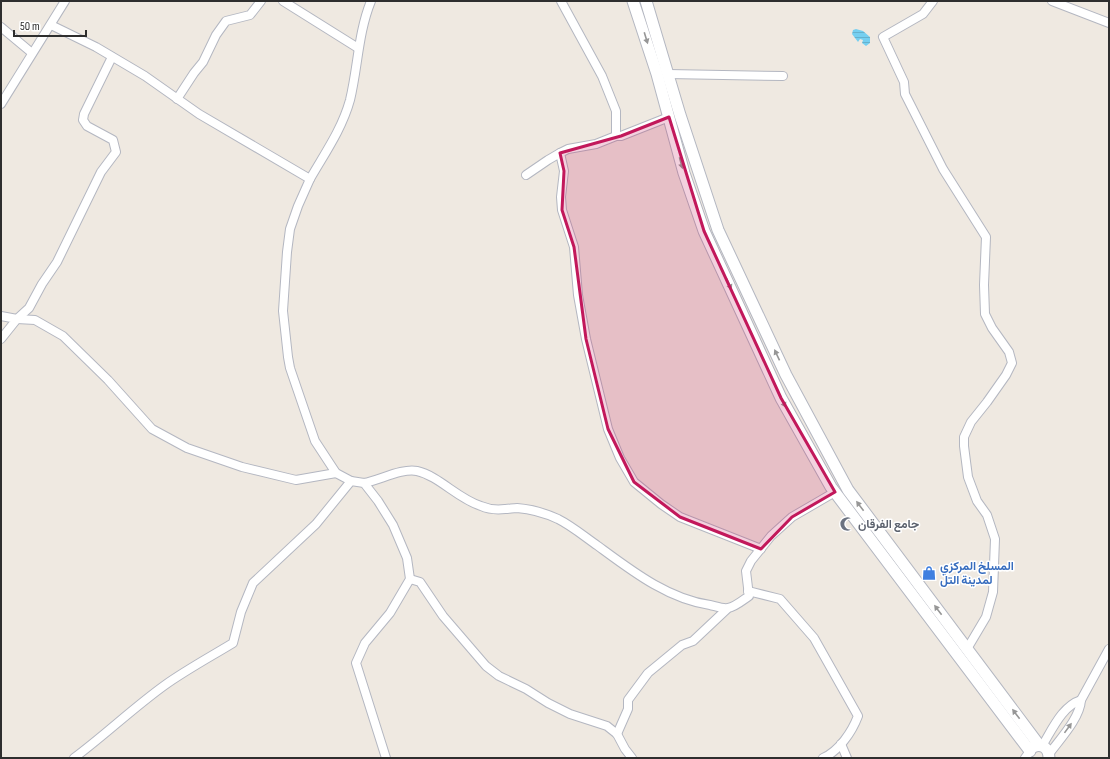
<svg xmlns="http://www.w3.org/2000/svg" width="1110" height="759" font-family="'Sofia Sans Condensed',Vazirmatn,sans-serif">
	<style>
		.water { fill: url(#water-rules) }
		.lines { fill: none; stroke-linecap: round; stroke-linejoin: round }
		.street-casing { stroke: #b4b7c1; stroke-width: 10 }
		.secondary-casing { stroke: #b4b7c1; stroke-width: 13 }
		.street { stroke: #fff; stroke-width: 8 }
		.secondary { stroke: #fff; stroke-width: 11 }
		.oneway { fill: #969696 }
		.marked { fill: #c2185b; fill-opacity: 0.2; stroke: #c2185b; stroke-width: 3; stroke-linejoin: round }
		.labels { text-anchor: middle; stroke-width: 3; stroke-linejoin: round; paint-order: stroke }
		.worship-label { font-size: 12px; font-weight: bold; fill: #5b616d; stroke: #fff; text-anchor: start }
		.shop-label { font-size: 12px; font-weight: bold; fill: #366cbe; stroke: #fff; text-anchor: start }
	</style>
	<defs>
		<pattern id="water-rules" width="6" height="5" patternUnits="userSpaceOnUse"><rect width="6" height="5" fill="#75cff0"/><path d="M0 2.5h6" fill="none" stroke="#66b2ce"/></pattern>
	</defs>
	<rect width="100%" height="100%" fill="#efe9e1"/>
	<polygon class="water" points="856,29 863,31 870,37 870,43 866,46 862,43 863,40 860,39 858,42 852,34 853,30"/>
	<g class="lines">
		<defs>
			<g id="street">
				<polyline points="283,1 358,48"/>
				<polyline points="561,1 602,76 616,111 616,136 621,136 669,117"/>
				<polyline points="933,1 923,14 883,37 904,82 905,94 943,169 986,237 984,285 985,314 992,328 1009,352 1012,363 1006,375 987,402 971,422 964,437 964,446 968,477 977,501 987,515 995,539 993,592 986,617 967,649"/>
				<polyline points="1052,1 1109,23"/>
				<polyline points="51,25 96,47 145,76 199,114 310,179 298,206 290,229 287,252 283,311 288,357 290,368 315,441 336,473"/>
				<polyline points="1,27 32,53"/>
				<polyline points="668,74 783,76"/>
				<polyline points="177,99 194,73 203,62 216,35 226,21 250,15 261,1"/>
				<polyline points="1,104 65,1"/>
				<polyline points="560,153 568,149 596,144 616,136"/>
				<polyline points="526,175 548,160 560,153 564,171 561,197 562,210 574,247 578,295 586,339 608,429 620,458 634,482 661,504 680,517 761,549"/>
				<path d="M310 179C325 153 342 129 350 100 358 67 358 33 371 1"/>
				<polyline points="1,316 17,319 1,339"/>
				<polyline points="17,319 35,320 63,336 108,380 152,429 187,448 242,467 296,480 336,473 351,481"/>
				<polyline points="17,319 29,308 42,284 57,262 101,172 116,152 113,140 87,126 83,120 84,114 112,57"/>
				<path d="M364 483C380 480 402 468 417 471 439 476 458 499 481 506 488 509 497 510 505 509 509 509 513 508 517 508 530 509 545 513 558 519 572 526 585 537 598 546 632 571 668 599 710 605 715 606 723 609 728 608 735 607 743 600 749 596L746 571 751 561 771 536 792 517 835 492"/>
				<polyline points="410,579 420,582 443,616 486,666 499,676 526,689 548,703 570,714 607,726 617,734 625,749 632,758"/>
				<path d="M748 591 780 599 814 638 858 716C852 732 839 751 823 758"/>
				<polyline points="617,734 628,709 628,700 648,673 682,645 693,641 727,609"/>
				<polyline points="841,744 847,758"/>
				<path d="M1042 746C1052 730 1062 706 1081 700"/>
				<path d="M1049 754C1060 739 1080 718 1081 700L1109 649"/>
				<path d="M74 758C105 735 133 708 165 685 186 670 210 657 233 643L241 612 253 583 316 524 351 481 364 483 378 501 393 525 407 558 410 579 390 613 365 643 356 663 386 758"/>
				<polyline points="1025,758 1028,754"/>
			</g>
			<g id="secondary">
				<polyline points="633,1 657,74 684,173 704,231 781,398 831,487 1030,751"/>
				<polyline points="646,1 680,115 718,230 786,375 848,490 1039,745"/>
				<path d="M1033 747C1042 743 1049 748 1049 758"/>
			</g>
		</defs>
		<use href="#street" class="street-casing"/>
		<use href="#secondary" class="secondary-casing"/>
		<use href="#street" class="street"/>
		<use href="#secondary" class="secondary"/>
	</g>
	<defs><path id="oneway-solid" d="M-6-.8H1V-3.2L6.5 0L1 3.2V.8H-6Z"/></defs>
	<g class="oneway">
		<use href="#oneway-solid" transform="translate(646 38) rotate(73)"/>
		<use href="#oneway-solid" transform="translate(681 163) rotate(75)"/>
		<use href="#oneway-solid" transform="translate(729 284) rotate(66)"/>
		<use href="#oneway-solid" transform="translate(777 355) rotate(-115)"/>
		<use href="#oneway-solid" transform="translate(783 402) rotate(62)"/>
		<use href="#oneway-solid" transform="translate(860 506) rotate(-127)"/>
		<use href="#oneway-solid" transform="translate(938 610) rotate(-127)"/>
		<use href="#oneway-solid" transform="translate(1016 714) rotate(-127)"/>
		<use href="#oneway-solid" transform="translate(1068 728) rotate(-54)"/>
	</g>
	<path class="marked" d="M669 117 704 231 781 398 835 492 792 517 761 549 680 517 634 482 608 429 586 339 574 247 562 210 564 171 560 153 621 136Z"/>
	<defs>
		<symbol id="mosque-bare" viewBox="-9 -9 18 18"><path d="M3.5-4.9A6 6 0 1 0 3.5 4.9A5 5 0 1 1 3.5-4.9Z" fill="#6b7280" stroke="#fff" stroke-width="2.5" paint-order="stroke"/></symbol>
		<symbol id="shop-bare" viewBox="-9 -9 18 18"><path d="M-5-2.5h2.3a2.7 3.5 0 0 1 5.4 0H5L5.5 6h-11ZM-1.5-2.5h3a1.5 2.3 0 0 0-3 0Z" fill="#3f7fe0" stroke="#fff" stroke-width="2.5" paint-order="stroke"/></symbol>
	</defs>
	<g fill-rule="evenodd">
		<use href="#mosque-bare" x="837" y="514" width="20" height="20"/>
		<use href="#shop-bare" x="919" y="563" width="20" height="20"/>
	</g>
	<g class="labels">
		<g class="worship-label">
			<text x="858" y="528">جامع الفرقان</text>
		</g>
		<g class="shop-label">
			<text x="940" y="570">المسلخ المركزي<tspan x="940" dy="14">لمدينة التل</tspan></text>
		</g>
	</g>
	<rect width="1110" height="759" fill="none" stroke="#2e2e2e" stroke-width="4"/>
	<path d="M14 30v6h72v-6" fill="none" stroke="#2e2e2e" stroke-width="2"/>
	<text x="20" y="30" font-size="12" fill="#2e2e2e" stroke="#ffffff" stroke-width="3" paint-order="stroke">50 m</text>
</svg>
